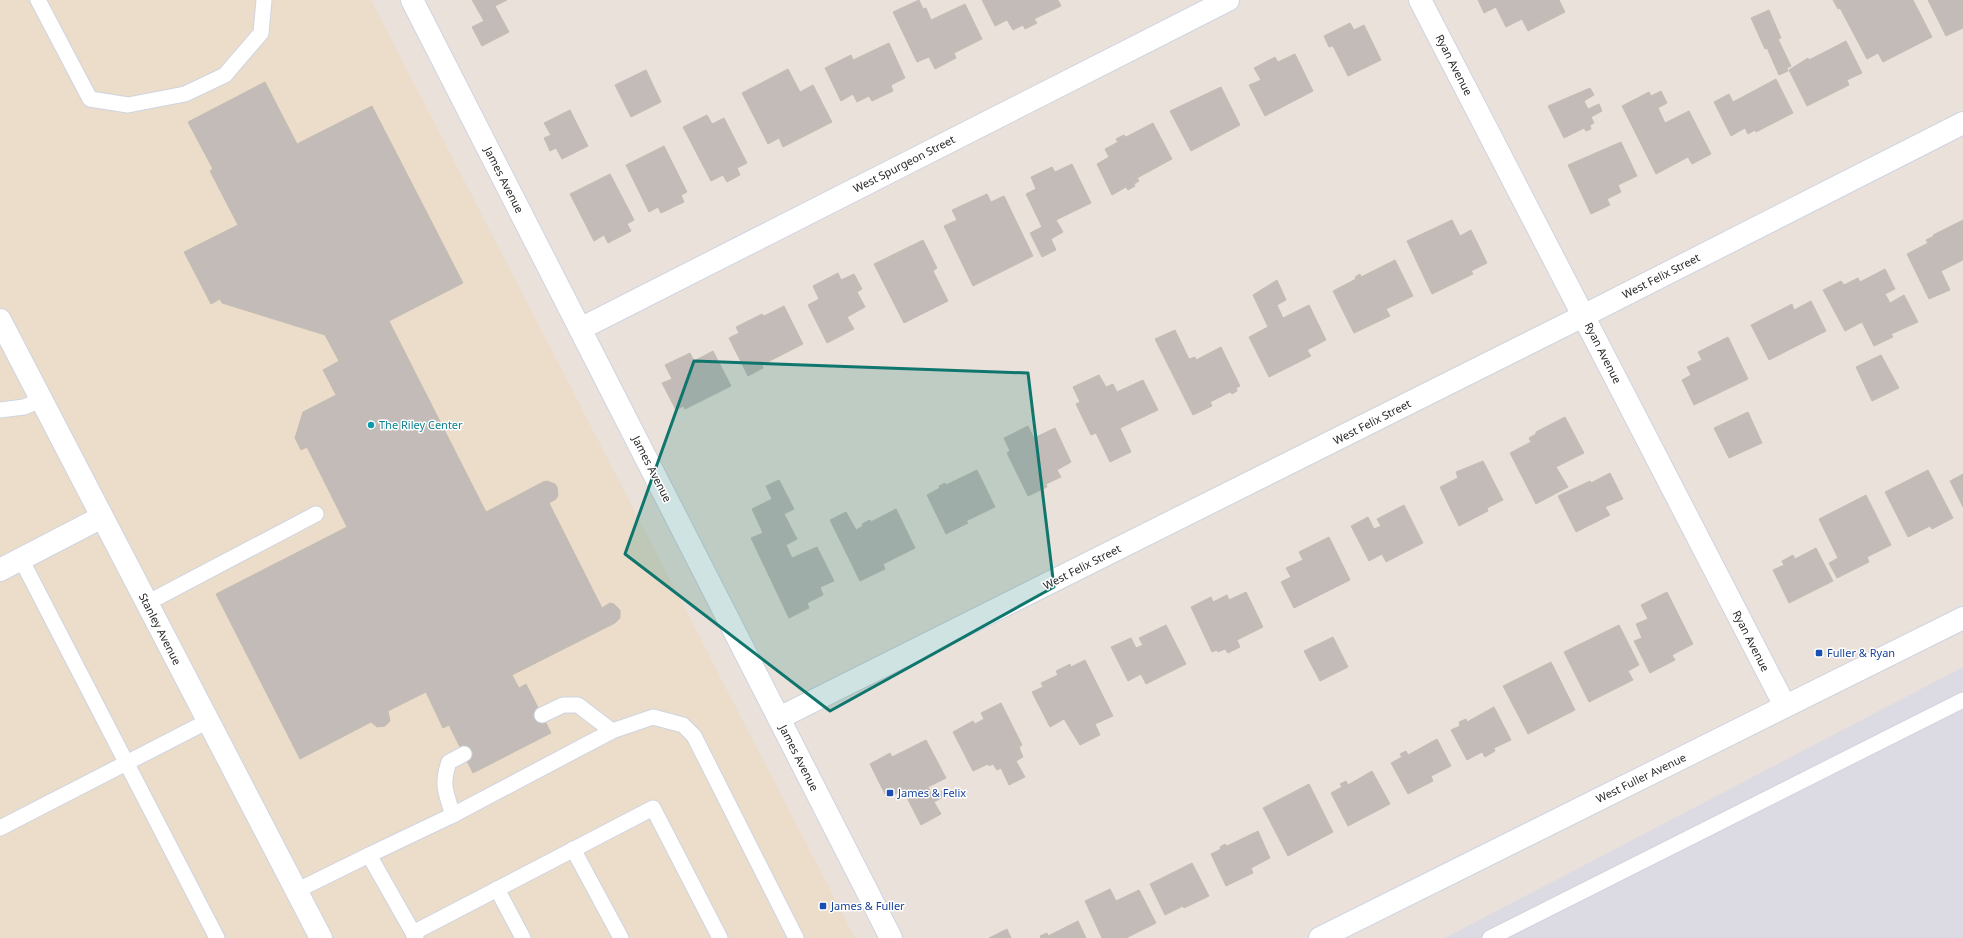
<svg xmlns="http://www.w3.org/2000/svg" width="1963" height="938" font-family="'Noto Sans',sans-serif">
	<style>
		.industrial { fill: #dcdae2 }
		.education { fill: #ebddca }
		.building { fill: #c2bbb7; stroke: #c4bdb4 }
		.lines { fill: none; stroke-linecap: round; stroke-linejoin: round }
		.service-casing { stroke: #cfd4e0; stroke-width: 17 }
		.minor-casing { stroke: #cfd4e0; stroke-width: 24 }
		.tertiary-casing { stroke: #cfd4e0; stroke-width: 24 }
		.secondary-casing { stroke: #cfd4e0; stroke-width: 24 }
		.service { stroke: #fff; stroke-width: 15 }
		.minor { stroke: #fff; stroke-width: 22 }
		.tertiary { stroke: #fff; stroke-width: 22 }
		.secondary { stroke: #fff; stroke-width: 22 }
		.marked { fill: #0f766e; fill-opacity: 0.2; stroke: #0f766e; stroke-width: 3; stroke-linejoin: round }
		.culture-dot { fill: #0f9aa8; stroke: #fff; stroke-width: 1.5 }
		.transit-dot { fill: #1a4fb4; stroke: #fff; stroke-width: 1.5 }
		.labels { text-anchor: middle; stroke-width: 3; stroke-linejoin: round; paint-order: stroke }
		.street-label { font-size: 11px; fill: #282828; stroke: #fff }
		.culture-label { font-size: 11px; fill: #0d838f; stroke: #fff; text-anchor: start }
		.transit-label { font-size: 11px; fill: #164399; stroke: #fff; text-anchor: start }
	</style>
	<rect width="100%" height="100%" fill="#eae1da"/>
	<polygon class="industrial" points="1963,667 1963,938 1445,938"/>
	<polygon class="education" points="0,0 371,0 855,938 0,938"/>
	<g class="building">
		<polygon points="472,0 507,0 495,6 509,32 482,46 472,27 484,21"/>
		<polygon points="919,0 923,9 926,8 931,20 965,4 982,39 954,53 956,58 935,69 929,57 917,62 893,12"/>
		<polygon points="982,0 1058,0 1061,6 1034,19 1037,23 1025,29 1023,25 1013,30 1007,20 995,26"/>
		<polygon points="1478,0 1559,0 1565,12 1528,31 1522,19 1506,27 1496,7 1484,13"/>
		<polygon points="1833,0 1913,0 1932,37 1883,62 1878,53 1867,59 1840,8 1838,9"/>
		<polygon points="1928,0 1963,0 1963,28 1946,36"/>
		<polygon points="1769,10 1781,38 1778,39 1791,66 1787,68 1788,71 1779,75 1767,48 1765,49 1751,18"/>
		<polygon points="1350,23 1354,30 1364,25 1381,60 1348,76 1333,46 1329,47 1324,36"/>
		<polygon points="1846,41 1862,73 1847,80 1849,85 1807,106 1789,70 1808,58 1809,60"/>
		<polygon points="889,43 905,78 891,85 893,91 872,101 869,96 857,102 853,94 841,101 825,68 851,55 853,60"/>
		<polygon points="1295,54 1313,91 1265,116 1249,85 1261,80 1254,68 1275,57 1278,62"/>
		<polygon points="788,69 800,92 813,85 832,122 783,147 779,138 768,144 742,93"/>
		<polygon points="646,70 661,102 631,117 615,85"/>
		<polygon points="1776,79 1793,113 1756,132 1755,130 1748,134 1745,128 1731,136 1714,102 1729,94 1733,102"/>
		<polygon points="265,82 297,144 372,106 463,283 389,321 486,512 543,482 547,481 555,484 557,487 558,495 556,499 549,503 602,608 610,603 614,604 620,610 620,618 615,623 512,675 519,688 526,684 551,733 473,773 449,725 443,728 426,692 388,711 390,721 385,726 377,727 371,722 300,759 216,594 347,527 307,447 301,450 295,438 303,412 336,395 323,370 339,361 325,335 222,303 220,299 211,304 184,252 238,225 210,171 213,169 188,122"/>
		<polygon points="1221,87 1240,125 1191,151 1170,111"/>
		<polygon points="1590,88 1594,95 1584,101 1588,109 1599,104 1602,111 1591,117 1594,123 1590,125 1591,129 1586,131 1584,128 1564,138 1548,106"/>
		<polygon points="1661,91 1667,103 1658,108 1665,123 1689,111 1711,154 1692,164 1688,157 1656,174 1622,106 1649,92 1651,96"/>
		<polygon points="570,110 588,146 562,159 556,148 550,151 544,138 551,135 544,123"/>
		<polygon points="707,115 712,124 724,118 747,163 737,168 740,175 727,182 723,175 711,181 683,127"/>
		<polygon points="1153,123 1172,159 1137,178 1139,181 1134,184 1135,186 1128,190 1126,187 1112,195 1097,164 1109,157 1105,149 1118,142 1116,139 1124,135 1126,137"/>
		<polygon points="1621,142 1637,176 1618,185 1621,192 1607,199 1610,205 1591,214 1568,165"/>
		<polygon points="664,146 687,192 681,195 684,202 661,213 658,207 649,212 626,165"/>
		<polygon points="1072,164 1091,203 1056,220 1063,232 1051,239 1056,250 1042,257 1030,233 1042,227 1026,194 1036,189 1031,177 1052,167 1055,172"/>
		<polygon points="610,174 634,220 627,224 631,231 608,243 604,235 594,241 570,194"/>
		<polygon points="987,194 991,202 1004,196 1033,256 973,286 944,226 957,220 952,210"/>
		<polygon points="1452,220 1460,236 1471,230 1487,263 1471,271 1473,274 1432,294 1407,241"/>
		<polygon points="1963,220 1963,260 1941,271 1950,290 1929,299 1907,254 1928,243 1926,240 1934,236 1933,235"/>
		<polygon points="923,240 937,268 933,271 948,301 904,323 874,264"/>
		<polygon points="1395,260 1413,296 1386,309 1390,316 1354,333 1333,291 1356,279 1355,277 1360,274 1361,277"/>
		<polygon points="1885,269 1895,289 1885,294 1890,303 1904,295 1918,322 1891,334 1893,337 1874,346 1862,322 1845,331 1823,290 1841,281 1844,285 1858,278 1860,282"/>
		<polygon points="838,273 841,280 854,274 862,289 857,292 865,307 847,317 854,329 827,343 808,305 819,299 813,286"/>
		<polygon points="1277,280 1286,300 1277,305 1283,318 1309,305 1326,340 1307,350 1311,356 1269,377 1249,337 1268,327 1253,295"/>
		<polygon points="1811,301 1826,331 1769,360 1751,325 1792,304 1794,310"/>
		<polygon points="784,306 803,344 762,365 763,368 748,376 729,338 739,333 736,327 762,314 764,316"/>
		<polygon points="1175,330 1189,359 1195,357 1196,360 1221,347 1240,386 1236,388 1237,391 1232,394 1230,392 1210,402 1212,406 1193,415 1155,339"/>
		<polygon points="1728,337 1748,379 1694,405 1682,380 1691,375 1687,367 1702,360 1698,352"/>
		<polygon points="713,351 731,386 685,409 683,406 676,410 662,383 672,379 665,365 690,353 694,361"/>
		<polygon points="1881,355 1899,388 1872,401 1856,367"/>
		<polygon points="1099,375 1106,387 1113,384 1117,392 1143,380 1158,410 1120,428 1131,452 1110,462 1096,433 1091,435 1076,404 1080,402 1073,387"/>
		<polygon points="1748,412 1762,443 1729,458 1714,428"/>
		<polygon points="1565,417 1584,453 1556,467 1568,487 1536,504 1510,453 1531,442 1529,438 1536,434 1536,432"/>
		<polygon points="1028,426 1034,438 1055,428 1071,462 1057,470 1061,477 1046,484 1047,487 1028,496 1007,453 1010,451 1004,438"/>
		<polygon points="1483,461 1503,500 1487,508 1488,511 1459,526 1440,487 1458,478 1456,472"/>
		<polygon points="977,470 995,507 966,521 968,523 946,534 927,495 940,488 939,486 945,483 946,485"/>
		<polygon points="1928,470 1953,518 1932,529 1930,526 1908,537 1885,492"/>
		<polygon points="1610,473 1623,499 1605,507 1610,515 1576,532 1558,496 1590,481 1591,483"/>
		<polygon points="1963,474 1963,507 1950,481"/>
		<polygon points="779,480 794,509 784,514 797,539 786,545 792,558 817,547 834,581 820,587 823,595 807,603 809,608 789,618 751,538 763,533 752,509 772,499 766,486"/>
		<polygon points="1866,495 1891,545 1867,557 1869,562 1837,578 1829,563 1838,558 1819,519"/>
		<polygon points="1404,505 1423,543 1386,562 1382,554 1369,561 1351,526 1368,517 1374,529 1381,526 1377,519"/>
		<polygon points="896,509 915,548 883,564 885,569 860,581 830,520 846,512 856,530 863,526 862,524 870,520 871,522"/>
		<polygon points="1329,537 1350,580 1294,608 1281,582 1291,577 1286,568 1303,560 1299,552"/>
		<polygon points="1816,548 1833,581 1789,603 1773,570 1784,565 1782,561 1793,555 1795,559"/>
		<polygon points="1246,592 1263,627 1237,640 1240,647 1228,653 1225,649 1218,652 1217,650 1212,652 1191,607 1211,597 1213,602 1227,595 1229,600"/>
		<polygon points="1667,592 1693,644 1672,655 1675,660 1650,673 1634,641 1642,638 1636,624 1648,619 1641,605"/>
		<polygon points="1166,625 1186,664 1146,684 1141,674 1128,681 1111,647 1131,638 1136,648 1143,645 1139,638"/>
		<polygon points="1619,625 1639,665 1628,671 1633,680 1589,702 1564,652"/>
		<polygon points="1333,637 1348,667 1320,681 1304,651"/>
		<polygon points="1085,660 1113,716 1095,724 1100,735 1080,745 1064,719 1050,727 1032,692 1043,687 1041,683 1058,675 1056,671 1070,664 1071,667"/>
		<polygon points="1551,662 1575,710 1528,734 1503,686"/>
		<polygon points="1001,703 1022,745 1019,747 1023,757 1016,761 1025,777 1009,785 1001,768 997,770 993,764 989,766 988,764 973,771 953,732 973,721 975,724 984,719 981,713"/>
		<polygon points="1494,707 1511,740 1494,748 1495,751 1485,757 1482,752 1467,760 1451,730 1460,726 1459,722 1466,719 1467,722"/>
		<polygon points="1437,739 1451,766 1431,776 1433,781 1408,794 1391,763 1402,757 1400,754 1406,751 1408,755"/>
		<polygon points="926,740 946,778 928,787 932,796 942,791 945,796 934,802 941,814 921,825 903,790 887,798 870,764 890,753 892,757"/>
		<polygon points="1372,771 1390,804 1348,826 1331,793 1342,787 1340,784 1346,781 1348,785"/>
		<polygon points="1309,784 1333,832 1288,856 1263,808"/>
		<polygon points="1258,831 1270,858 1251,868 1253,873 1226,886 1211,854 1221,849 1220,847 1225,844 1227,846"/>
		<polygon points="1192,863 1209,896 1184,908 1183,906 1165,915 1150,884"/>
		<polygon points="1110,889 1116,901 1139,890 1156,923 1126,938 1102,938 1085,901"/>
		<polygon points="1078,921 1086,938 1041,938 1040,936 1047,933 1048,936"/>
		<polygon points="1007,929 1011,938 989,938"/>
	</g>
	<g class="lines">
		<defs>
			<g id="service">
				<polyline points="38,0 90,99 128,105 185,94 225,75 261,33 264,0"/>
				<polyline points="0,410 24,407 41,400"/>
				<polyline points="21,559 217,938"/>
				<polyline points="147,603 316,514"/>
				<polyline points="542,715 563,705 578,705 612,731"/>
				<path d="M453 815C446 793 441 785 449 762L464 754"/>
				<polyline points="0,828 208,721"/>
				<polyline points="573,849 621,938"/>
				<polyline points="369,855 453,815 612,731 653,717 683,725 694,736 796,938"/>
				<polyline points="497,889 523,938"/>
				<polyline points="296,891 369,855 416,938"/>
				<polyline points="413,933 653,808 720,938"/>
				<polyline points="1490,938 1963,700"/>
			</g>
			<g id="minor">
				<polyline points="1420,0 1785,706"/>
				<polyline points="0,320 321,938"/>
				<polyline points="580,329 1228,0"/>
				<polyline points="0,570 102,517"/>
				<polyline points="779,718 1583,316 1963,123"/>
			</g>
			<polyline id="tertiary" points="1320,938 1963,618"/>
			<polyline id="secondary" points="412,0 891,938"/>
		</defs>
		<use href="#service" class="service-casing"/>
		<use href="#minor" class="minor-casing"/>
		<use href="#tertiary" class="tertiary-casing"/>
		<use href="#secondary" class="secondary-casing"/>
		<use href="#service" class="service"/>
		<use href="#minor" class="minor"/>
		<use href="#tertiary" class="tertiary"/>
		<use href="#secondary" class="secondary"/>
	</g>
	<path class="marked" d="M694 361 1028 373 1054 587 830 711 625 554Z"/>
	<circle class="culture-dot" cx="371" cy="425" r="4"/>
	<g class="transit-dot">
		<rect x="1815" y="649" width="8" height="8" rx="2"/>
		<rect x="886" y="789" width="8" height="8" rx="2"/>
		<rect x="819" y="902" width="8" height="8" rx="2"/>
	</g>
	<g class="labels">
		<g class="street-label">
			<text transform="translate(1454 65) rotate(63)" y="4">Ryan Avenue</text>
			<text transform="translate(904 164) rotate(-27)" y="4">West Spurgeon Street</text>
			<text transform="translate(504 180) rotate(63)" y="4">James Avenue</text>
			<text transform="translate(1661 276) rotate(-27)" y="4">West Felix Street</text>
			<text transform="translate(1603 353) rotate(63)" y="4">Ryan Avenue</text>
			<text transform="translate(1372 422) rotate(-27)" y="4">West Felix Street</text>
			<text transform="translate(652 469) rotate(63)" y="4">James Avenue</text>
			<text transform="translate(1082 567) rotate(-27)" y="4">West Felix Street</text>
			<text transform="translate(160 629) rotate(63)" y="4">Stanley Avenue</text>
			<text transform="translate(1751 641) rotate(63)" y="4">Ryan Avenue</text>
			<text transform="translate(799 758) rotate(63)" y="4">James Avenue</text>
			<text transform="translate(1641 778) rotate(-26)" y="4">West Fuller Avenue</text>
		</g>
		<g class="culture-label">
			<text x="379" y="429">The Riley Center</text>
		</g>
		<g class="transit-label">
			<text x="1827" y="657">Fuller &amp; Ryan</text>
			<text x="898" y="797">James &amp; Felix</text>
			<text x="831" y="910">James &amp; Fuller</text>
		</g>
	</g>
</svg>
